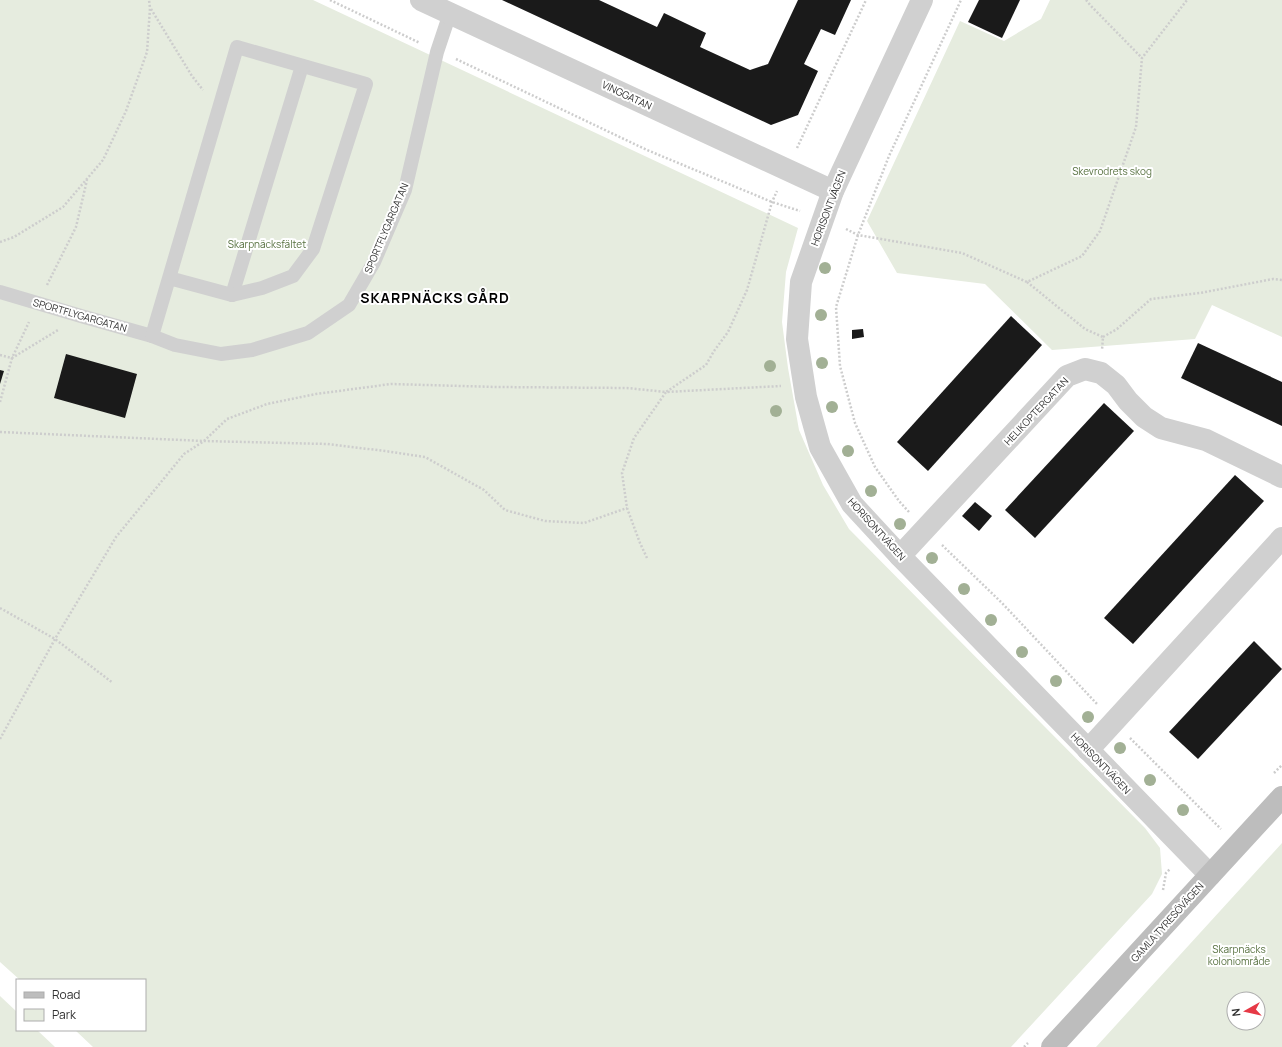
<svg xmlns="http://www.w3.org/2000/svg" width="1282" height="1047" font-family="Manrope,sans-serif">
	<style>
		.green { fill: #e6ecdf; fill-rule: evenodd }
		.building { fill: #1a1a1a }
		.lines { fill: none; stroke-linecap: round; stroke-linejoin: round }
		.path { stroke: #cdcdcd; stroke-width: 2.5; stroke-dasharray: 2 2; stroke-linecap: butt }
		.lane { stroke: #d0d0d0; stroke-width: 14 }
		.street { stroke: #d0d0d0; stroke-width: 22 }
		.secondary { stroke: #bdbdbd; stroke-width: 22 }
		.tree { fill: #a2b095 }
		.labels { text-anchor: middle; stroke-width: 4; stroke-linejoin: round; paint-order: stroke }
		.street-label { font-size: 10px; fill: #333; stroke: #fff }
		.park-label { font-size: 10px; fill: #56703f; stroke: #fff }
		.district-label { font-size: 14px; font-weight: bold; letter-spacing: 1px; fill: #000; stroke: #fff }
	</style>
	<rect width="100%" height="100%" fill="#fff"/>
	<g class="green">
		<polygon points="0,0 313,0 798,228 786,272 782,322 788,368 799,430 823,485 849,529 1145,828 1160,848 1162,874 1152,894 1011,1047 93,1047 75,1030 145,1030 145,980 20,980 0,962"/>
		<polygon points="1050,0 1282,0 1282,337 1212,305 1195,339 1052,350 985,284 897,273 867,221 960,21 1004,41 1041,19"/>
		<path d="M1282 843V1047H1096ZM1234 999H1258V1023H1234Z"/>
		<polygon points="0,996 17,1012 17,1030 37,1030 55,1047 0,1047"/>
	</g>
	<g class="building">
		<polygon points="502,0 599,0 657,27 664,13 706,33 700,47 750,70 768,64 798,0 851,0 835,35 821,29 804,64 818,71 798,115 771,125"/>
		<polygon points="979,0 1020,0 1002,38 968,22"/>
		<polygon points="1011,316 1042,345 928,471 897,442"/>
		<polygon points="863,329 864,337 852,339 852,330"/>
		<polygon points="1198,343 1282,382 1282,426 1181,378"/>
		<polygon points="66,354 137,374 125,418 54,398"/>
		<polygon points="0,370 4,371 0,384"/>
		<polygon points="1104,403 1134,431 1035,538 1005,510"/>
		<polygon points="1235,475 1264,501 1133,644 1104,618"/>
		<polygon points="975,502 992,516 979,531 962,516"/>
		<polygon points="1254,641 1282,669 1198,759 1169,732"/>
	</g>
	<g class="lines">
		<g class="path">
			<polyline points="330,0 420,43"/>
			<polyline points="1086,0 1091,6 1142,58"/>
			<polyline points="151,9 192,76 203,90"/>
			<polyline points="456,59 647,150 772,202 800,211"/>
			<polyline points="797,148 866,0"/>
			<polyline points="846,229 858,235 962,253 1027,282 1082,256 1100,231 1136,127 1142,58 1187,0"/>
			<polyline points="0,242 14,237 63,207 103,160 126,111 147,52 150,8 149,0"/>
			<polyline points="1027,282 1085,329 1103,337 1102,350"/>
			<polyline points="47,285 76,227 87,180"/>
			<polyline points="1103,337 1117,329 1151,299 1200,293 1273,279 1282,280"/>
			<polyline points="0,355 12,358 58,330"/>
			<polyline points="0,402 12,358 29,322"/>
			<polyline points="0,432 204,441 327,444 385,451 425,457 484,490 505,510 545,521 584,523 627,508"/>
			<polyline points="909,512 899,501 875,467 855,423 840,366 836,307 858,235 889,156 961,0"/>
			<polyline points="942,545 1002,603 1097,704"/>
			<polyline points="647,558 640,543 627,508 622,473 634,438 666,392 781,386"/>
			<polyline points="0,608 55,639 113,683"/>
			<polyline points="1130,738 1221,829"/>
			<polyline points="0,739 55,639 116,537 184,454 204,441 227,419 267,404 316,394 391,384 497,387 627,388 666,392 706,365 714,351 728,332 747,290 772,202 777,191"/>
			<polyline points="1274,773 1282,765"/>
			<polyline points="1163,890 1166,873 1170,869"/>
			<polyline points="1024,1047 1028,1043"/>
		</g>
		<g class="lane">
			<polyline points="0,292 81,316 152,336 175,345 221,354 252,350 308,333 349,305 374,262 405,190 437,52 450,13"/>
			<polyline points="232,295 302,66"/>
			<path d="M152 336C180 240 209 143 237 47L366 84 313 249 293 276 262 288 232 295 169 278"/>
		</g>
		<g class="street">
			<polyline points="421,0 833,191"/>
			<polyline points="922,0 833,191 801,282 797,339 806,397 820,447 852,504 900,556 1210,875"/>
			<polyline points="900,556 1067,376 1085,369 1101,373 1116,385 1128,401 1144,417 1161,428 1206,440 1282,477"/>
			<polyline points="1088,750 1282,538"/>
		</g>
		<polyline class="secondary" points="1052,1047 1282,797"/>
	</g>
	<g class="tree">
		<circle cx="825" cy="268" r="6"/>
		<circle cx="821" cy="315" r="6"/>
		<circle cx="822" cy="363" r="6"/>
		<circle cx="770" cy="366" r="6"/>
		<circle cx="832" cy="407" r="6"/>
		<circle cx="776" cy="411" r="6"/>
		<circle cx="848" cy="451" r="6"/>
		<circle cx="871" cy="491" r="6"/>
		<circle cx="900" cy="524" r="6"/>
		<circle cx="932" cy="558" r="6"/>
		<circle cx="964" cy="589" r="6"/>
		<circle cx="991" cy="620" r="6"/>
		<circle cx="1022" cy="652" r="6"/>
		<circle cx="1056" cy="681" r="6"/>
		<circle cx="1088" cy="717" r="6"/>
		<circle cx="1120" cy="748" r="6"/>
		<circle cx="1150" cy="780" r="6"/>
		<circle cx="1183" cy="810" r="6"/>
	</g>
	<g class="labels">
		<g class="street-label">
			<text transform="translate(627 95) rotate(25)" y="4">VINGGATAN</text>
			<text transform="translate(828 208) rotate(-69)" y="4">HORISONTVÄGEN</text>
			<text transform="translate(386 228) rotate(-67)" y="4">SPORTFLYGARGATAN</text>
			<text transform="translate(80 315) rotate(16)" y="4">SPORTFLYGARGATAN</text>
			<text transform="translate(1036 411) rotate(-47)" y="4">HELIKOPTERGATAN</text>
			<text transform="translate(877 529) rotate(48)" y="4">HORISONTVÄGEN</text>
			<text transform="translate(1101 763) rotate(46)" y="4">HORISONTVÄGEN</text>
			<text transform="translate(1167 922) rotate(-48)" y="4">GAMLA TYRESÖVÄGEN</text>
		</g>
		<g class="park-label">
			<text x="1112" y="175">Skevrodrets skog</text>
			<text x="267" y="248">Skarpnäcksfältet</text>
			<text x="1239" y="953">Skarpnäcks<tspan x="1239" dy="12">koloniområde</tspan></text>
		</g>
		<g class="district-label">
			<text x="435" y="303">SKARPNÄCKS GÅRD</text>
		</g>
	</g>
	<rect x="16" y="979" width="130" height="52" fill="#ffffff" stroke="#adadad"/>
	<rect x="24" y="992" width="20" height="6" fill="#bdbdbd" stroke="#adadad"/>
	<text x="52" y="999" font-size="12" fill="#333333">Road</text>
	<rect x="24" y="1009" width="20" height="12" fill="#e6ecdf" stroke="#adadad"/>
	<text x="52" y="1019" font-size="12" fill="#333333">Park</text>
	<g transform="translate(1246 1011) rotate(262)"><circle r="19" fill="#ffffff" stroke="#adadad"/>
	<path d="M0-3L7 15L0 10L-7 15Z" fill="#e63946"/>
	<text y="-6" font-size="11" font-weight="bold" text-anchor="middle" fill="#333333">N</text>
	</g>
</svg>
